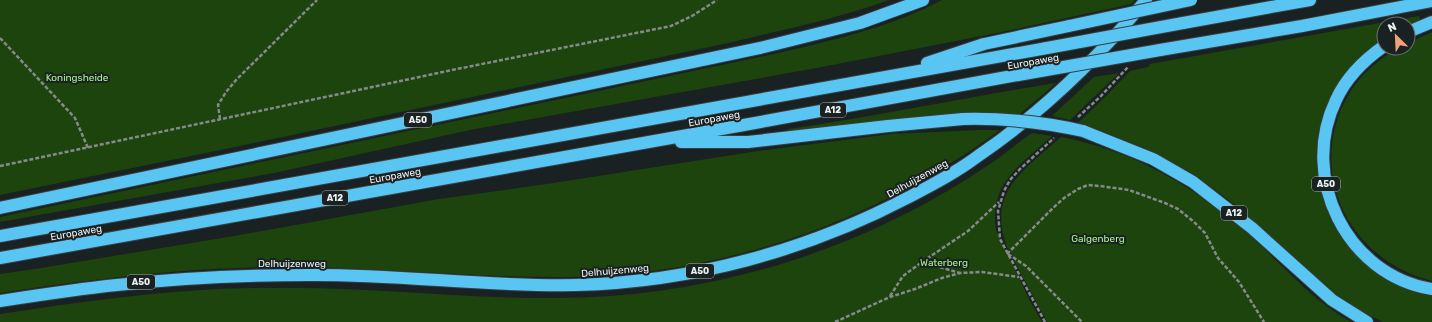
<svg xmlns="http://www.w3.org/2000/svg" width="1432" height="322" font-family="Rubik,sans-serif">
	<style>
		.green { fill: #1d440c }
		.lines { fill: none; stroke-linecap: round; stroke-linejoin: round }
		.highway-casing { stroke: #383e3e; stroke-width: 14 }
		.path { stroke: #858b8b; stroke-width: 2.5; stroke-dasharray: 4 2; stroke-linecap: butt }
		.highway { stroke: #59c5f2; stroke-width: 12 }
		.highway-bridge-casing { stroke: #383e3e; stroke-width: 14; stroke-linecap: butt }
		.highway-bridge { stroke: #59c5f2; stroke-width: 12 }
		.labels { text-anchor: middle; stroke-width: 4; stroke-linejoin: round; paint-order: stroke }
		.shield { fill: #1a2122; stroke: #adb3b3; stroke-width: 1 }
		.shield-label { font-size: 9px; font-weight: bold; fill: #ecf1f1 }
		.street-label { font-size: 10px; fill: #ecf1f1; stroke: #1a2122 }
		.park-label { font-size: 10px; fill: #a8f28f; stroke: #1a2122 }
	</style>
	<rect width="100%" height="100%" fill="#1a2122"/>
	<g class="green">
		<path d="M0 0H889C836 19 782 30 728 43L240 146 0 195Z"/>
		<path d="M942 0H1135L1131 4 1002 32 822 67 470 130 274 173 0 222V217L783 52C825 42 866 32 905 17 918 12 930 6 942 0Z"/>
		<path d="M1419 16 1420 20 1408 26V24H1384V39C1273 108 1306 270 1432 296V322H1383L1363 312 1336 294 1238 207 1195 175 1152 151 1100 130 1078 123 1104 98 1130 71 1148 67 1150 64Z"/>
		<path d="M1432 32V281C1358 262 1314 191 1338 117 1345 98 1357 78 1374 65 1384 57 1394 48 1408 48V43Z"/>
		<polygon points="1119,73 1070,120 1052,116 1094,77"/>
		<path d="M1056 83 1020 114 979 112 789 132 788 129C878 116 966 97 1056 83Z"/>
		<path d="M980 130H1000C875 221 725 275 569 277 474 278 379 267 284 267 188 267 94 279 0 293V274L35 269 234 236 439 199 547 184 758 151 891 134Z"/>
		<path d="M1032 133 1052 136C1021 165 989 182 996 230L1030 301 1042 322H0V314C67 304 135 294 203 290 230 288 257 288 284 288 375 287 466 299 558 298 708 297 859 252 984 168 1001 157 1016 144 1032 133Z"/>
		<path d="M1061 137C1132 150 1194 186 1247 233 1281 263 1311 300 1351 322H1047L1013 259 1014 260 1009 249H1008C985 193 1024 170 1061 137Z"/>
	</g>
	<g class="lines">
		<defs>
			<g id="highway">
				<polyline points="1183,23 1310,0"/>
				<polyline points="1408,32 1432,22"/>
				<path d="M1384 46C1364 60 1346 78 1336 100 1299 177 1346 275 1432 289"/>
				<polyline points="1160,50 1302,26 1432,1"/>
				<polyline points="927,63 984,44 1069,26"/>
				<polyline points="1083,131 1153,159 1193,182 1252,228 1332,300 1367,322"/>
				<polyline points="681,142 748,142 888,126 963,119"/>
				<polyline points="0,208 764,47 860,23 923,0"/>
				<polyline points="0,236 1047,48"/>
				<path d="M0 258C339 196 679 138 1018 75"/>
				<path d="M0 301C39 295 78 289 117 285 181 278 245 275 309 275 398 274 487 287 576 285 692 282 806 251 909 197 932 185 957 172 978 156 1041 113 1097 59 1146 0"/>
			</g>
		</defs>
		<use href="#highway" class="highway-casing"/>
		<g class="path">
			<polyline points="0,38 75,118 88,148"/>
			<polyline points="1078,117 1100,97 1128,67"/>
			<polyline points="220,119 218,105 226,92 236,80 317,0"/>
			<polyline points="0,166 457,69 671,26 692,16 717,0"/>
			<polyline points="1007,254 1053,208 1064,198 1078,189 1088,185 1100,186 1129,190 1165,203 1178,209 1194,222 1205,233 1218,258 1239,282 1264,322"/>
			<polyline points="1008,254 1026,266 1082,322"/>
			<polyline points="922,262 968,231 999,202"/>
			<polyline points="890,296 903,276 922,262 960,273"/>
			<polyline points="835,322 890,297 915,289 942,278 960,273 982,272 1019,277"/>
			<polyline points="1045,322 1000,239 998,211 1004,191 1010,180 1020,169 1054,138"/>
		</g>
		<use href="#highway" class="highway"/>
		<defs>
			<g id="highway-bridge">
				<polyline points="1069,26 1191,0"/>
				<polyline points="1047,48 1183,23"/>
				<polyline points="1018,75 1160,50"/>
				<path d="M963 119C1004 118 1043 122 1083 131"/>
			</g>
		</defs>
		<use href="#highway-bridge" class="highway-bridge-casing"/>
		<use href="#highway-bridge" class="highway-bridge"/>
	</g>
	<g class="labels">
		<g class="shield">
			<rect x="820" y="103" width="26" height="14" rx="3"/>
			<rect x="404" y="113" width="28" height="14" rx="3"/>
			<rect x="1312" y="177" width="28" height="14" rx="3"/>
			<rect x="322" y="191" width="26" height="14" rx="3"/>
			<rect x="1221" y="206" width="26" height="14" rx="3"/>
			<rect x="686" y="264" width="28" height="14" rx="3"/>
			<rect x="127" y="275" width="28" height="14" rx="3"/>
		</g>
		<g class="shield-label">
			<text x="833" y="113">A12</text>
			<text x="418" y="123">A50</text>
			<text x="1326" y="187">A50</text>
			<text x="335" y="201">A12</text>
			<text x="1234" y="216">A12</text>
			<text x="700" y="274">A50</text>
			<text x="141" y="285">A50</text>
		</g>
		<g class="street-label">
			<text transform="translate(1033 61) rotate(-10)" y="4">Europaweg</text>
			<text transform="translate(714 118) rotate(-10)" y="4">Europaweg</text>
			<text transform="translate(395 175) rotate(-10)" y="4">Europaweg</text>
			<text transform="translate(917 178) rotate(-29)" y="4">Delhuijzenweg</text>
			<text transform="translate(76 232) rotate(-10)" y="4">Europaweg</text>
			<text x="292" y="267">Delhuijzenweg</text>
			<text transform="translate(615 270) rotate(-5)" y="4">Delhuijzenweg</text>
		</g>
		<g class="park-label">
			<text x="77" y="81">Koningsheide</text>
			<text x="1098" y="242">Galgenberg</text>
			<text x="944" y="266">Waterberg</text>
		</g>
	</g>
	<g transform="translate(1396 36) rotate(336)"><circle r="19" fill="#1a2122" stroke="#6e7475"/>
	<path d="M0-3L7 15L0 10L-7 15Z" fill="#f0a27a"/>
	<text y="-6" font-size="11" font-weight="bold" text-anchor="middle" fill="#ecf1f1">N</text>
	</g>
</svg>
